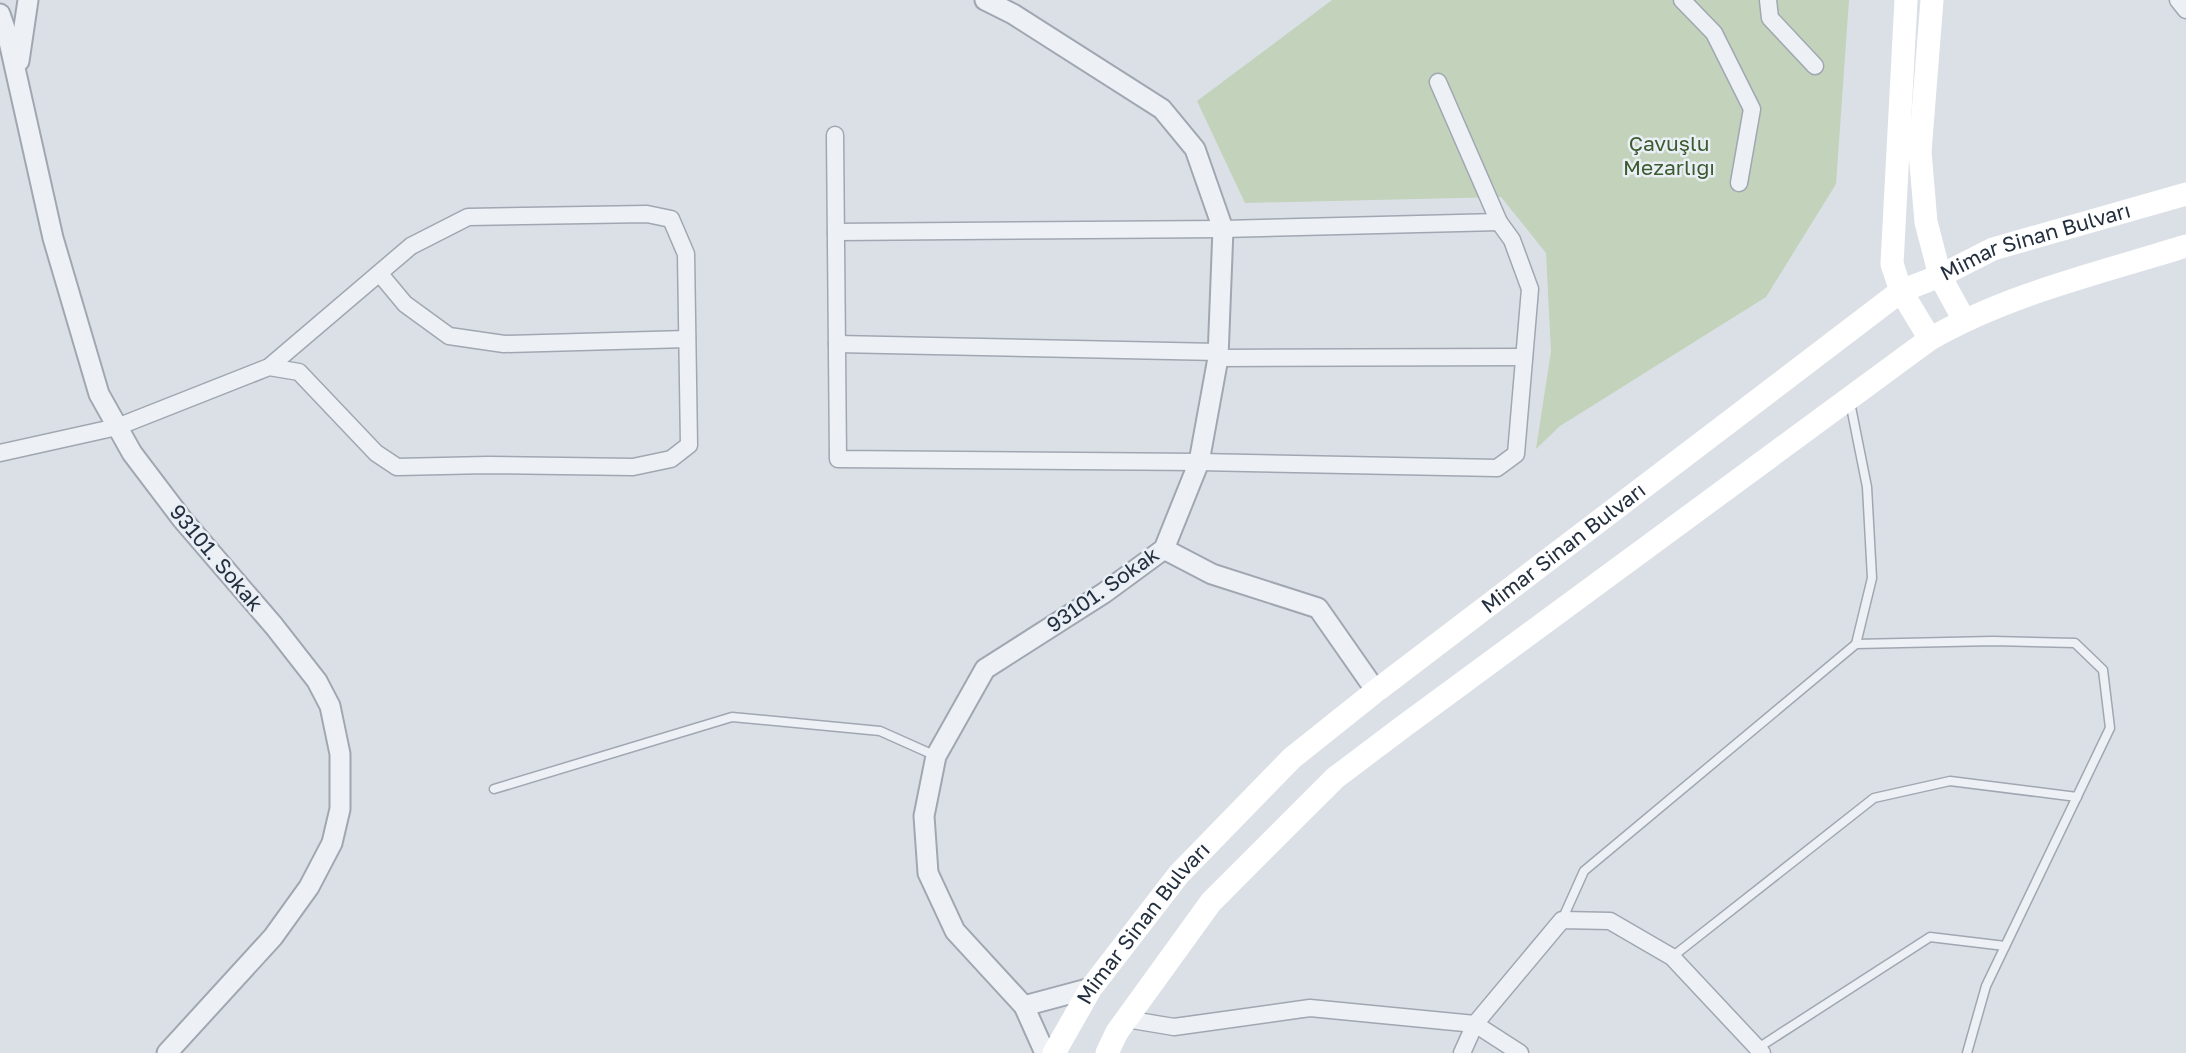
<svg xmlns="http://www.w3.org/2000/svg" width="2186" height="1053" font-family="'Golos Text',sans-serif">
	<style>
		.green { fill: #c2d2bb }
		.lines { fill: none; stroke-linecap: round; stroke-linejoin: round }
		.service-casing { stroke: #a0a7b1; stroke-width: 11 }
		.minor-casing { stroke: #a0a7b1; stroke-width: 19 }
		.tertiary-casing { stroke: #a0a7b1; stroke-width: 23 }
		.service { stroke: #edf1f5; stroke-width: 8 }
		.minor { stroke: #edf1f5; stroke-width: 16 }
		.tertiary { stroke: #edf1f5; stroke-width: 19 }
		.secondary { stroke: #fff; stroke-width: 23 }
		.labels { text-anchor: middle; stroke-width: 5; stroke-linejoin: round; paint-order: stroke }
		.park-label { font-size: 21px; fill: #3b5b2f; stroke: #eaeff5 }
		.street-label { font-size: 21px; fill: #232f3e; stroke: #eaeff5 }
	</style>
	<rect width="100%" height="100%" fill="#dbe0e7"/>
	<polygon class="green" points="1332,0 1849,0 1836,184 1766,297 1560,426 1536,449 1551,351 1546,253 1501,197 1245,203 1197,101"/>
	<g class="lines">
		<defs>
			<g id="service">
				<polyline points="1850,402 1867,487 1872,578 1856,644"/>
				<polyline points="494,789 732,717 880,731 936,756"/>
				<polyline points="1562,920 1584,871 1856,644 1993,641 2075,643 2103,670 2110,728 1986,986 1967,1053"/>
				<polyline points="1672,957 1874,798 1950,781 2077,797"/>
				<polyline points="1758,1048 1930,937 2005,946"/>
			</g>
			<g id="minor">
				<polyline points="1682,0 1714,33 1752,109 1739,183"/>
				<polyline points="1768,0 1770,18 1815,66"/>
				<polyline points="2178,0 2186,10"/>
				<polyline points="835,135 838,459 1199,462 1497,468 1516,454 1530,289 1512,240 1499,222 1438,82"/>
				<polyline points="836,232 1223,229 1499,222"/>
				<polyline points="380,274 405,304 449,336 504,344 687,339"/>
				<polyline points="837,344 1218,352"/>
				<polyline points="1218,358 1524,357"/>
				<polyline points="0,453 117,427 269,367 411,246 468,217 647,214 671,219 686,254 689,445 671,459 633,467 488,465 397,467 376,453 299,372 269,367"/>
				<polyline points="1126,1019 1174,1027 1310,1008 1475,1024 1520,1053"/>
				<polyline points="1462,1053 1475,1024 1562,920 1610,921 1672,957 1762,1053"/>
			</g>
			<g id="tertiary">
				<polyline points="985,0 1013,14 1162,109 1195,149 1223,229 1218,358 1199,462 1164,549 1104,593 985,669 936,756 924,816 928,873 955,931 1024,1006 1045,1053"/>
				<polyline points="0,14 8,37 53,238 99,394 132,453 182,519 274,626 317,681 330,706 340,754 340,809 332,843 309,887 273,937 167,1053"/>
				<polyline points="19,61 28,0"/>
				<polyline points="1164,549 1212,574 1318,608 1376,691"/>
				<polyline points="1024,1006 1091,988"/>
			</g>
		</defs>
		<use href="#service" class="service-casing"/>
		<use href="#minor" class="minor-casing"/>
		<use href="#tertiary" class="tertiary-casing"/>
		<use href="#service" class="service"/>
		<use href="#minor" class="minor"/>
		<use href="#tertiary" class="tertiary"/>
		<g class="secondary">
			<polyline points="1906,0 1892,264 1901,291 1930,339"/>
			<polyline points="1932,0 1920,152 1926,222 1940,276 1964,320"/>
			<path id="s1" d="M1054 1053 1091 988 1179 874 1292 758 1376 691 1901 291 1940 276 1993 249 2186 194"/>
			<path d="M1107 1053 1117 1032 1211 902 1335 778 1404 726 1930 339C2008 294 2100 273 2186 246"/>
		</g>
	</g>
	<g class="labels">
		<g class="park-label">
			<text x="1669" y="151">Çavuşlu<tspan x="1669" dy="24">Mezarlığı</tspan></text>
		</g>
		<g class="street-label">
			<text dy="7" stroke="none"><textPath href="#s1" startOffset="1292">Mimar Sinan Bulvarı</textPath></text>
			<text dy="7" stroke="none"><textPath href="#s1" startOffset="724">Mimar Sinan Bulvarı</textPath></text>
			<text transform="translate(216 558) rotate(50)" y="7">93101. Sokak</text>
			<text transform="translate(1103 590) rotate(-35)" y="7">93101. Sokak</text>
			<text dy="7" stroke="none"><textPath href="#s1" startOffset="158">Mimar Sinan Bulvarı</textPath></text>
		</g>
	</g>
</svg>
